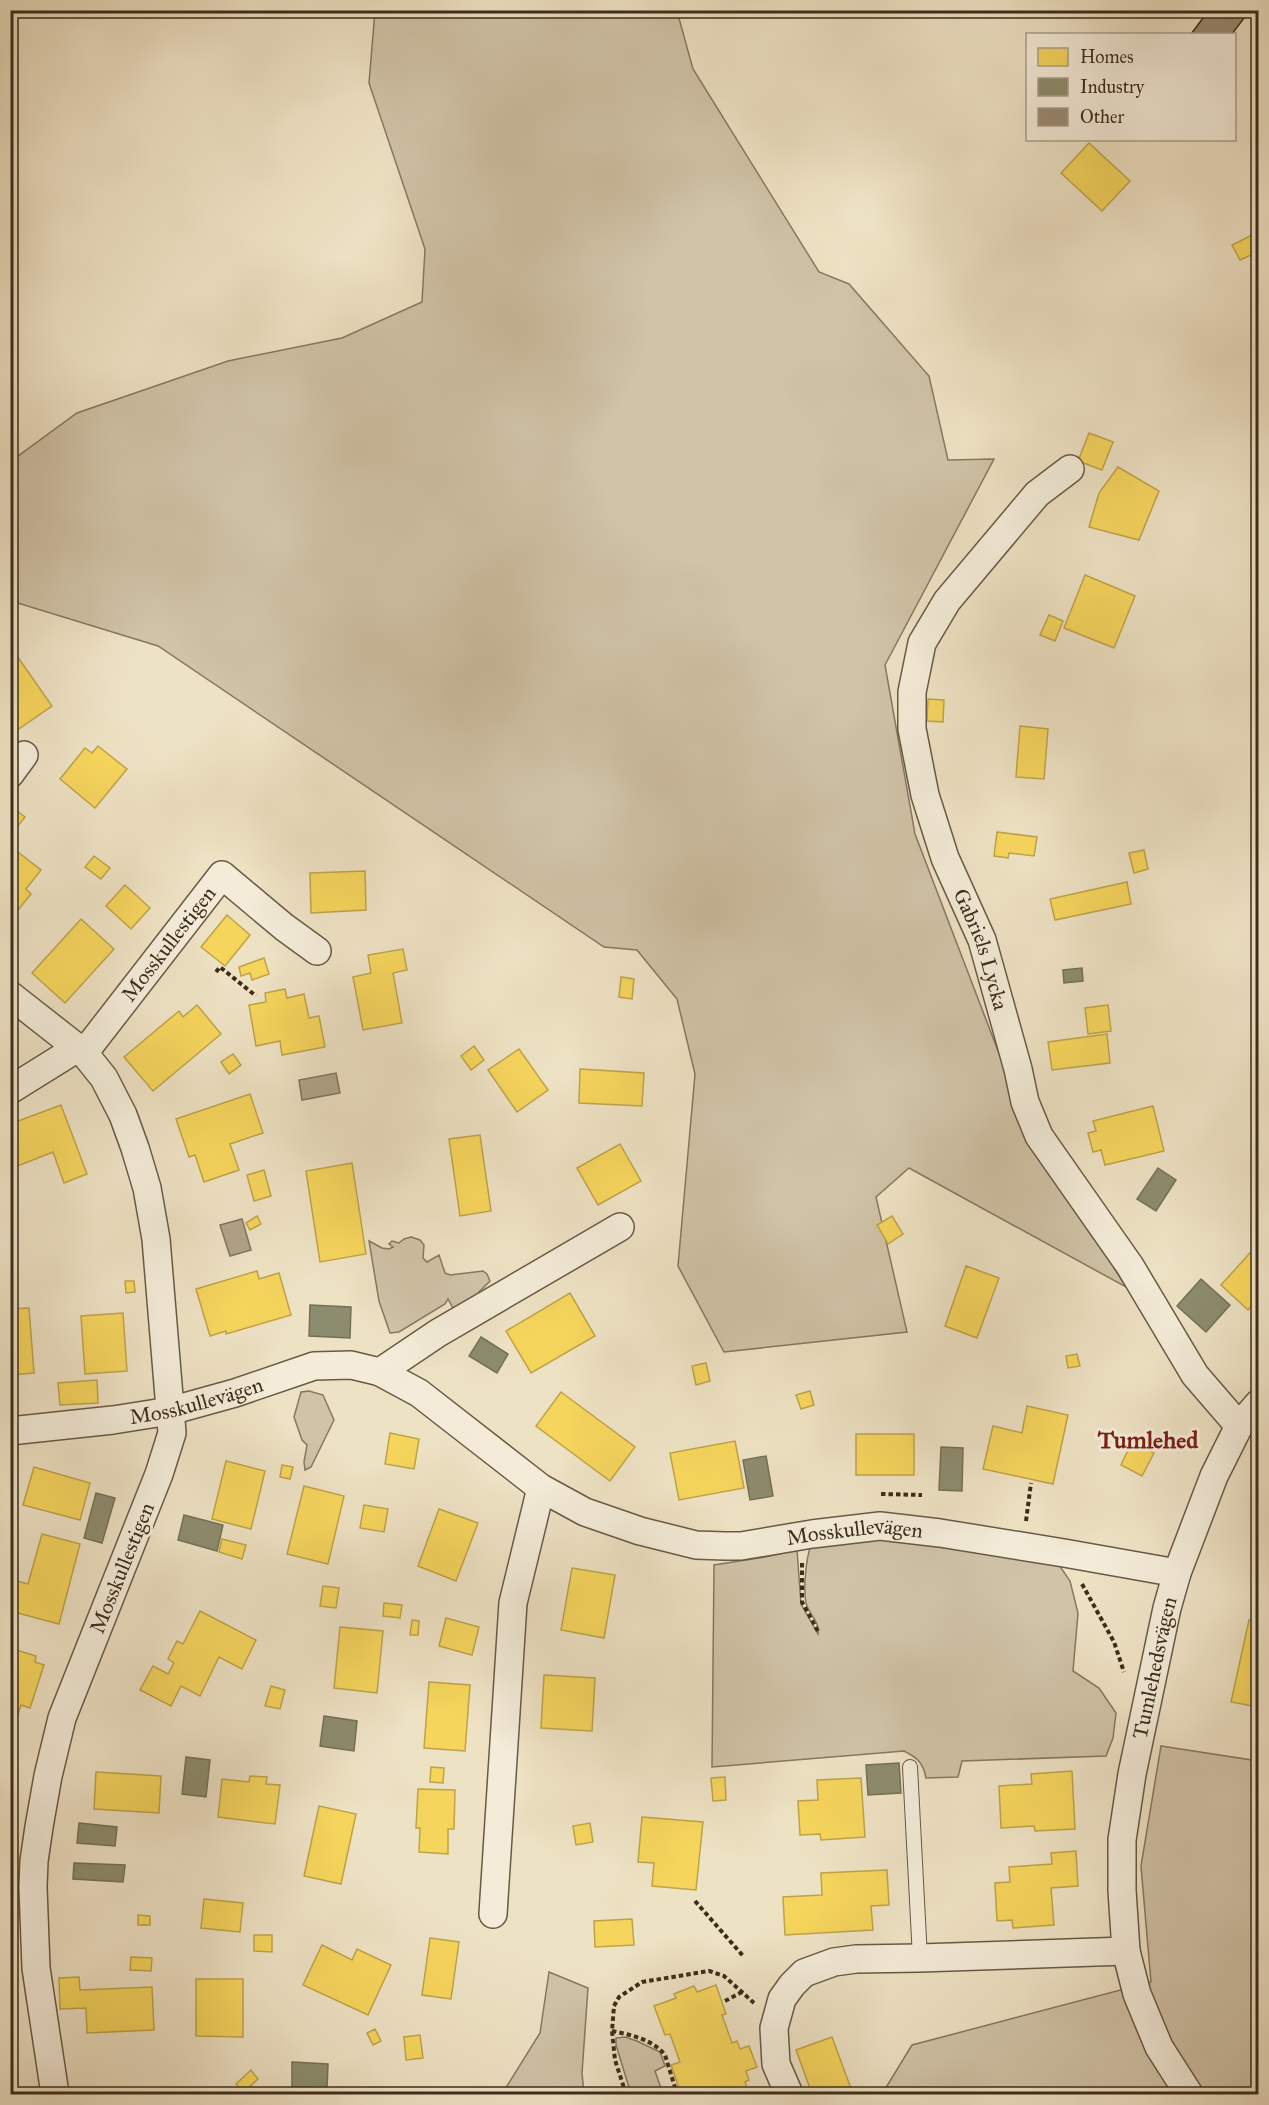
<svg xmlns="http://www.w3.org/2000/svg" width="1269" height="2105" font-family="'IM FELL Great Primer',serif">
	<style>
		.green { fill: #d0c3a7; stroke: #867861; stroke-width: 1.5 }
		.water { fill: #b1a48b; stroke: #82745e; stroke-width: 1.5 }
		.homes { fill: #f6d55c; stroke: #bea348; stroke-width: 1.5 }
		.industry { fill: #8c8c6e; stroke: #747055; stroke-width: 1.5 }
		.building { fill: #998b73; stroke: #3c2d1b; stroke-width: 1.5 }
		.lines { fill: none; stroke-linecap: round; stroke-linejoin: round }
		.lane-casing { stroke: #685a45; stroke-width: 16 }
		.street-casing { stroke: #685a45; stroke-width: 30 }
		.path { stroke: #3c2d1b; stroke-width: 4; stroke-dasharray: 4.5 3; stroke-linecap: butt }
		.lane { stroke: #f4ecd9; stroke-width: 14 }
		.street { stroke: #f4ecd9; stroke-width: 27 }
		.labels { text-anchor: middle; stroke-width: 6; stroke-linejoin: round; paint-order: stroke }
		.street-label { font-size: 21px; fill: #3c2d1b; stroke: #f4ecd9 }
		.quarter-label { font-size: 24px; font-weight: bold; fill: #7a1f14; stroke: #f4ecd9 }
	</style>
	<rect width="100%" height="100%" fill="#eee2c4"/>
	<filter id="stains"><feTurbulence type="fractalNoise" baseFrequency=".00333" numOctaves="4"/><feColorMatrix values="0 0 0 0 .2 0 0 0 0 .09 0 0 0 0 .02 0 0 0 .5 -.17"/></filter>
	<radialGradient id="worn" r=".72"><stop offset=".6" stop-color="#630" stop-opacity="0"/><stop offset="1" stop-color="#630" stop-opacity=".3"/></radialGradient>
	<g class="green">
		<polygon points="375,11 677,11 693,69 819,272 849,284 929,376 948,460 994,459 885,665 915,834 1029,1132 1126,1287 909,1168 876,1197 907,1332 724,1352 678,1266 695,1074 677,999 637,950 604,947 158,646 11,601 10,462 77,413 228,361 342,338 422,302 425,249 369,83"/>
		<polygon points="411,1237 420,1240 424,1245 423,1258 427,1262 439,1255 445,1273 450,1275 483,1271 487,1274 490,1281 479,1292 477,1298 454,1310 448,1299 445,1304 399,1332 390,1333 379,1301 369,1241 382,1248 389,1249 393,1247 389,1244 392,1241 399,1243 404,1239"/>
		<polygon points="309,1391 323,1395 334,1420 311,1467 305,1470 304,1462 307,1445 302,1440 294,1417 301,1392"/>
		<path d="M855 1540H894L1059 1565 1070 1581 1078 1613 1073 1671 1099 1688 1116 1713 1113 1738 1106 1756 962 1761 958 1777 926 1778C923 1763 918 1758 904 1751L712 1767 714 1565 765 1557 797 1550 801 1604 818 1634C820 1621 809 1615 806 1603 803 1589 806 1558 811 1545Z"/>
		<polygon points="1161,1746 1258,1761 1258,2094 882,2094 912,2045 1151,1982 1141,1866"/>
		<polygon points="549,1972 588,1988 582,2073 584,2094 502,2094 540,2033"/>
		<polygon points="625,2037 637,2041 660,2052 665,2066 655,2071 663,2094 631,2094 616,2045 616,2038"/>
	</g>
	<g class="water">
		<polygon points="336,1073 340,1093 302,1100 299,1080"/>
		<polygon points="242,1219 251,1250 230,1256 220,1225"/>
	</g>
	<g class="homes">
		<polygon points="1089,143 1130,181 1102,211 1061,173"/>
		<polygon points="1258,232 1258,252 1240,260 1232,245"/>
		<polygon points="1089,433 1113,442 1102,470 1078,461"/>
		<polygon points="1118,467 1159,491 1139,540 1089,527 1099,493"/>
		<polygon points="1085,575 1135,596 1114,648 1064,628"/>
		<polygon points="1049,615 1063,621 1055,641 1040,635"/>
		<polygon points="10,646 52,706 10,735"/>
		<polygon points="928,699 944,700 943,722 927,721"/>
		<polygon points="1020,726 1048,729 1044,779 1016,777"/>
		<polygon points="98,746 127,769 95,808 60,779 85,748 92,753"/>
		<polygon points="10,806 25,817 15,830 10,826"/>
		<polygon points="997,832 1037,837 1034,856 1009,853 1008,858 994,856"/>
		<polygon points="10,846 41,870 26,889 31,894 18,910 12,907 10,909"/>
		<polygon points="1144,850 1148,869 1134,873 1129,853"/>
		<polygon points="94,856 110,868 101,879 85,867"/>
		<polygon points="365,871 366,910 311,913 310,873"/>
		<polygon points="1127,882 1131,904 1055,920 1050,899"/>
		<polygon points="125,885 150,908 131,929 106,906"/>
		<polygon points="227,915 250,935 225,966 201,947"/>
		<polygon points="81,919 114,949 65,1003 32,973"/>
		<polygon points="403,949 407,970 393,973 402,1023 363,1030 353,977 371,973 368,955"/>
		<polygon points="264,958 269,974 252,980 250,973 241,976 239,967"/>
		<polygon points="621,977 634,979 632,999 619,997"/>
		<polygon points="285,989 287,998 304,994 309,1018 319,1016 325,1047 282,1055 280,1041 256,1046 249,1005 266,1002 265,993"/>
		<polygon points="197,1005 221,1034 153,1091 124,1057 179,1011 183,1017"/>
		<polygon points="1108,1005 1111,1031 1088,1034 1085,1008"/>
		<polygon points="1107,1034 1110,1063 1052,1070 1048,1042"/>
		<polygon points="474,1046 484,1060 471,1070 461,1056"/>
		<polygon points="519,1049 548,1090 517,1112 488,1070"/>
		<polygon points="233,1054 241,1065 229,1074 221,1062"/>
		<polygon points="580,1069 644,1073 642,1106 579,1103"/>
		<polygon points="250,1094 263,1133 230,1144 239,1170 204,1182 195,1155 189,1157 176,1119"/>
		<polygon points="61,1105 87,1174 64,1183 53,1152 15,1167 10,1155 10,1124"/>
		<polygon points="1153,1106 1164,1151 1105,1165 1101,1150 1093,1152 1088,1133 1096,1131 1093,1121"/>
		<polygon points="480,1135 491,1211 460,1216 449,1139"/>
		<polygon points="620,1144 641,1181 598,1205 577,1168"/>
		<polygon points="352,1163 366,1254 320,1262 306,1171"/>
		<polygon points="264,1170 271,1196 254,1201 247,1175"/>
		<polygon points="257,1216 261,1224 250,1230 246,1223"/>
		<polygon points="892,1216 903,1234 888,1244 877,1225"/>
		<polygon points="1258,1244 1258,1299 1248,1310 1221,1285"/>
		<polygon points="966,1266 999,1278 977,1338 945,1326"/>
		<polygon points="257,1271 259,1279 279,1273 291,1315 226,1334 226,1331 210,1336 196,1289"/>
		<polygon points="125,1281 134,1281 135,1292 126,1293"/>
		<polygon points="570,1293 595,1336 531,1373 506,1331"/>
		<polygon points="29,1308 34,1373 10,1375 10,1309"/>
		<polygon points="123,1313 127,1371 85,1374 81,1316"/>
		<polygon points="1077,1354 1080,1366 1068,1368 1066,1356"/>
		<polygon points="706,1363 710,1381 696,1385 692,1366"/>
		<polygon points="97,1380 98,1403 60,1405 58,1383"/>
		<polygon points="810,1391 814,1405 801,1409 796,1395"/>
		<polygon points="561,1392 635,1447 610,1481 536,1426"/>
		<polygon points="1027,1406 1068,1415 1053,1484 983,1469 993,1426 1022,1433"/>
		<polygon points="390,1433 419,1439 414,1469 385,1464"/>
		<rect x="856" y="1434" width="58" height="41"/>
		<polygon points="735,1441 744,1488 679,1500 670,1453"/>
		<polygon points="1132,1442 1154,1453 1142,1476 1121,1465"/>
		<polygon points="226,1461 265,1471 251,1529 212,1519"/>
		<polygon points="282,1465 293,1467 290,1479 280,1477"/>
		<polygon points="34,1467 90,1483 80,1520 23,1505"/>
		<polygon points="304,1486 344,1496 328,1564 287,1554"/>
		<polygon points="364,1505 388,1509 384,1532 360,1528"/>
		<polygon points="439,1509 478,1523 456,1581 418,1566"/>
		<polygon points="42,1534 80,1544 59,1624 10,1611 10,1579 28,1584"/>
		<polygon points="222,1539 246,1545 242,1559 219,1552"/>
		<polygon points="572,1568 615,1575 604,1638 561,1630"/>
		<polygon points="323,1586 339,1588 336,1608 320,1606"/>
		<polygon points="384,1603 402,1605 400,1618 383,1616"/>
		<polygon points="200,1611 256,1640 242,1669 219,1657 200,1696 181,1686 171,1706 140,1690 153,1666 168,1674 174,1663 168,1659 177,1641 183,1644"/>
		<polygon points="446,1618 479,1627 472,1655 439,1646"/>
		<polygon points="412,1620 419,1621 418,1635 410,1635"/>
		<polygon points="1249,1620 1258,1623 1258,1707 1231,1702"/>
		<polygon points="340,1627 383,1631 377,1693 334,1688"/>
		<polygon points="10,1648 36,1656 35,1662 44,1665 30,1708 21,1705 10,1738"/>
		<polygon points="544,1675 595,1678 592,1731 541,1728"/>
		<polygon points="429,1682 470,1685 465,1751 424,1748"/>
		<polygon points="271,1686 285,1690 280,1709 265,1706"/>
		<polygon points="431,1767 444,1768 443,1783 430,1782"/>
		<polygon points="1072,1771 1075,1829 1035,1831 1034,1826 1001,1828 999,1786 1032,1784 1031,1774"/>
		<polygon points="96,1772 161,1776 159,1813 94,1809"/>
		<polygon points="250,1776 267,1777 266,1784 280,1785 275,1824 218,1817 222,1779 249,1782"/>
		<polygon points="725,1777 726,1800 713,1801 711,1778"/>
		<polygon points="861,1778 865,1837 821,1840 820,1834 800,1835 798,1801 818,1800 817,1780"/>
		<polygon points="418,1789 455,1790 454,1829 448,1829 448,1854 419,1852 420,1828 416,1828"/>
		<polygon points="319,1806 356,1814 341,1884 304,1876"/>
		<polygon points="642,1817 703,1822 696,1890 652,1886 654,1863 638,1862"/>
		<polygon points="590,1823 593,1842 576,1845 573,1826"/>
		<polygon points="1076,1851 1078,1886 1051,1888 1054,1925 1013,1928 1012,1920 997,1921 995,1883 1010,1882 1009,1867 1052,1864 1051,1853"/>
		<polygon points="887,1870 889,1905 871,1906 873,1930 785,1935 783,1897 822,1895 821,1873"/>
		<polygon points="204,1899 243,1903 240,1932 201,1928"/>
		<polygon points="138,1915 150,1916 150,1925 138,1925"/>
		<polygon points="632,1919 634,1945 595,1947 594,1921"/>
		<polygon points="254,1935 272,1935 272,1952 254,1951"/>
		<polygon points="430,1938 459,1942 451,1999 422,1995"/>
		<polygon points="322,1945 352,1960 357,1949 391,1965 368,2015 303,1985"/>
		<polygon points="131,1957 152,1958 151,1971 130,1970"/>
		<polygon points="79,1977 80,1990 152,1987 154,2030 87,2033 86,2008 60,2009 59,1978"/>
		<polygon points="196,1979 243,1979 243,2037 196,2036"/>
		<polygon points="716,1985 726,2014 722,2015 732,2043 737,2041 740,2049 749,2046 757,2067 746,2071 749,2080 745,2082 749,2094 681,2094 671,2065 680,2062 670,2034 665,2035 654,2006 676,1998 674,1994 694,1986 697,1992"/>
		<polygon points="375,2029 381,2041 373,2045 367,2033"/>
		<polygon points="420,2035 423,2058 406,2060 404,2037"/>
		<polygon points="832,2037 853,2094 812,2094 796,2050"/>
		<polygon points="251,2070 258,2079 244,2092 236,2084"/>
	</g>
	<g class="industry">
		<polygon points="1082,968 1083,981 1064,983 1063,970"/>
		<polygon points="1158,1168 1176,1180 1156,1211 1137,1199"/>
		<polygon points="1201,1279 1230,1305 1206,1332 1177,1306"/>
		<polygon points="310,1305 351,1307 350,1338 309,1336"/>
		<polygon points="481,1337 508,1354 497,1373 469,1356"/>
		<polygon points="941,1447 963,1448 962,1491 939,1490"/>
		<polygon points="766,1456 773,1496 750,1500 743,1460"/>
		<polygon points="96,1493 115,1498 102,1543 84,1538"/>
		<polygon points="184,1515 223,1525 217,1551 178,1540"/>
		<polygon points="1257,1596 1258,1597 1258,1613 1252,1611"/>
		<polygon points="324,1716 357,1721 354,1751 320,1746"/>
		<polygon points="186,1757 210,1760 206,1797 182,1794"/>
		<polygon points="899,1763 901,1793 868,1795 866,1765"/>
		<polygon points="79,1823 117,1827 115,1846 77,1843"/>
		<polygon points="74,1863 125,1865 123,1882 73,1879"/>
		<polygon points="292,2062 328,2064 327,2089 292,2087"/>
	</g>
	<polygon class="building" points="1209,10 1250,10 1232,34 1191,34"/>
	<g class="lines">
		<defs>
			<polyline id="lane" points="910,1767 920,1958"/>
			<g id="street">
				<path id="s1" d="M1070 469 1037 494 947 601 922 643 912 692V729L925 795 945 858 982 940 1018 1069 1025 1102 1039 1136 1130 1266 1195 1375 1239 1426"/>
				<polyline points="10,774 24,755"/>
				<polyline points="10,995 84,1053 104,1078 123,1115 135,1148 147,1188 156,1239 172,1433 159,1474 62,1718 48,1776 39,1827 34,1861 33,1887 36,1968 55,2094"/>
				<path id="s2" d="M84 1053 222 875 284 927 317 951"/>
				<polyline points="10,1090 79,1047"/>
				<polyline points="380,1372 438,1333 620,1227"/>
				<path id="s3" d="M10 1431 113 1420 170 1411 235 1393 314 1366 351 1365 380 1372 419 1393 541 1488 585 1512 640 1531 696 1545 725 1546H741L812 1534 880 1526 940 1533 1064 1553 1177 1573"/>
				<polyline points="493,1914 513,1603 541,1488"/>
				<polyline points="789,2094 776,2064 774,2028 782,1999 792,1985 804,1973 834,1962 856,1959 920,1958 1126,1951"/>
				<path id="s4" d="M1189 2094 1159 2047 1137 1994 1126 1951 1122 1890V1840L1132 1774 1167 1608 1177 1573 1214 1476 1239 1426 1258 1404"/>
			</g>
		</defs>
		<use href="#lane" class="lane-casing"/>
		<use href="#street" class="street-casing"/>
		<g class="path">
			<polyline points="216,972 220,967 256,996"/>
			<polyline points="881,1494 922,1495"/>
			<polyline points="1026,1521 1031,1483"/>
			<polyline points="802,1563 802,1602 819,1633"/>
			<polyline points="1082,1584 1114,1642 1124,1672"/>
			<polyline points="695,1901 744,1957"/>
			<polyline points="725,2001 742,1992"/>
			<path d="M612 2031C631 2035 652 2039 665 2055L677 2094"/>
			<polyline points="626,2094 615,2060 612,2031 614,2006 619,1997 642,1982 709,1971 724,1976 754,2003"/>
		</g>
		<use href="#lane" class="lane"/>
		<use href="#street" class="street"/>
	</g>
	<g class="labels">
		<g class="street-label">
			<text dy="7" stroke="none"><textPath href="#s2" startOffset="138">Mosskullestigen</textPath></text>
			<text dy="7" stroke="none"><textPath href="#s1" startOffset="549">Gabriels Lycka</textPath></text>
			<text dy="7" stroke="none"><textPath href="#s3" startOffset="189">Mosskullevägen</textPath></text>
			<text dy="7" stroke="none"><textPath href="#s3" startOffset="904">Mosskullevägen</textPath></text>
			<text transform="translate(122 1568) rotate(-68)" y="7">Mosskullestigen</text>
			<text dy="7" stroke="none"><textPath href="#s4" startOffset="444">Tumlehedsvägen</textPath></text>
		</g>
		<g class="quarter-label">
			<text x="1148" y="1448">Tumlehed</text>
		</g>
	</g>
	<rect width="1269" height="2105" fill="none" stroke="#eee2c4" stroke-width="36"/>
	<rect x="12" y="12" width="1245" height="2081" fill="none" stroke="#3c2d1b" stroke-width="3"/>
	<rect x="18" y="18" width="1233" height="2069" fill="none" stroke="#3c2d1b" stroke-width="1.5"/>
	<rect x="1026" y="33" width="210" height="108" fill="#f4ecd9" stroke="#aaa08d" stroke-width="1.5"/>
	<rect x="1038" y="48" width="30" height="18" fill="#f6d55c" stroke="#aaa08d" stroke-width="1.5"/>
	<text x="1080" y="63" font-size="18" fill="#3c2d1b">Homes</text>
	<rect x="1038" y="78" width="30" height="18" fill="#8c8c6e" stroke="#aaa08d" stroke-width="1.5"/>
	<text x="1080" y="93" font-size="18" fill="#3c2d1b">Industry</text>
	<rect x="1038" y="108" width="30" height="18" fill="#998b73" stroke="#aaa08d" stroke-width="1.5"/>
	<text x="1080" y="123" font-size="18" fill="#3c2d1b">Other</text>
	<rect width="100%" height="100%" filter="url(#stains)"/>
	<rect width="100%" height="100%" fill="url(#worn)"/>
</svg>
